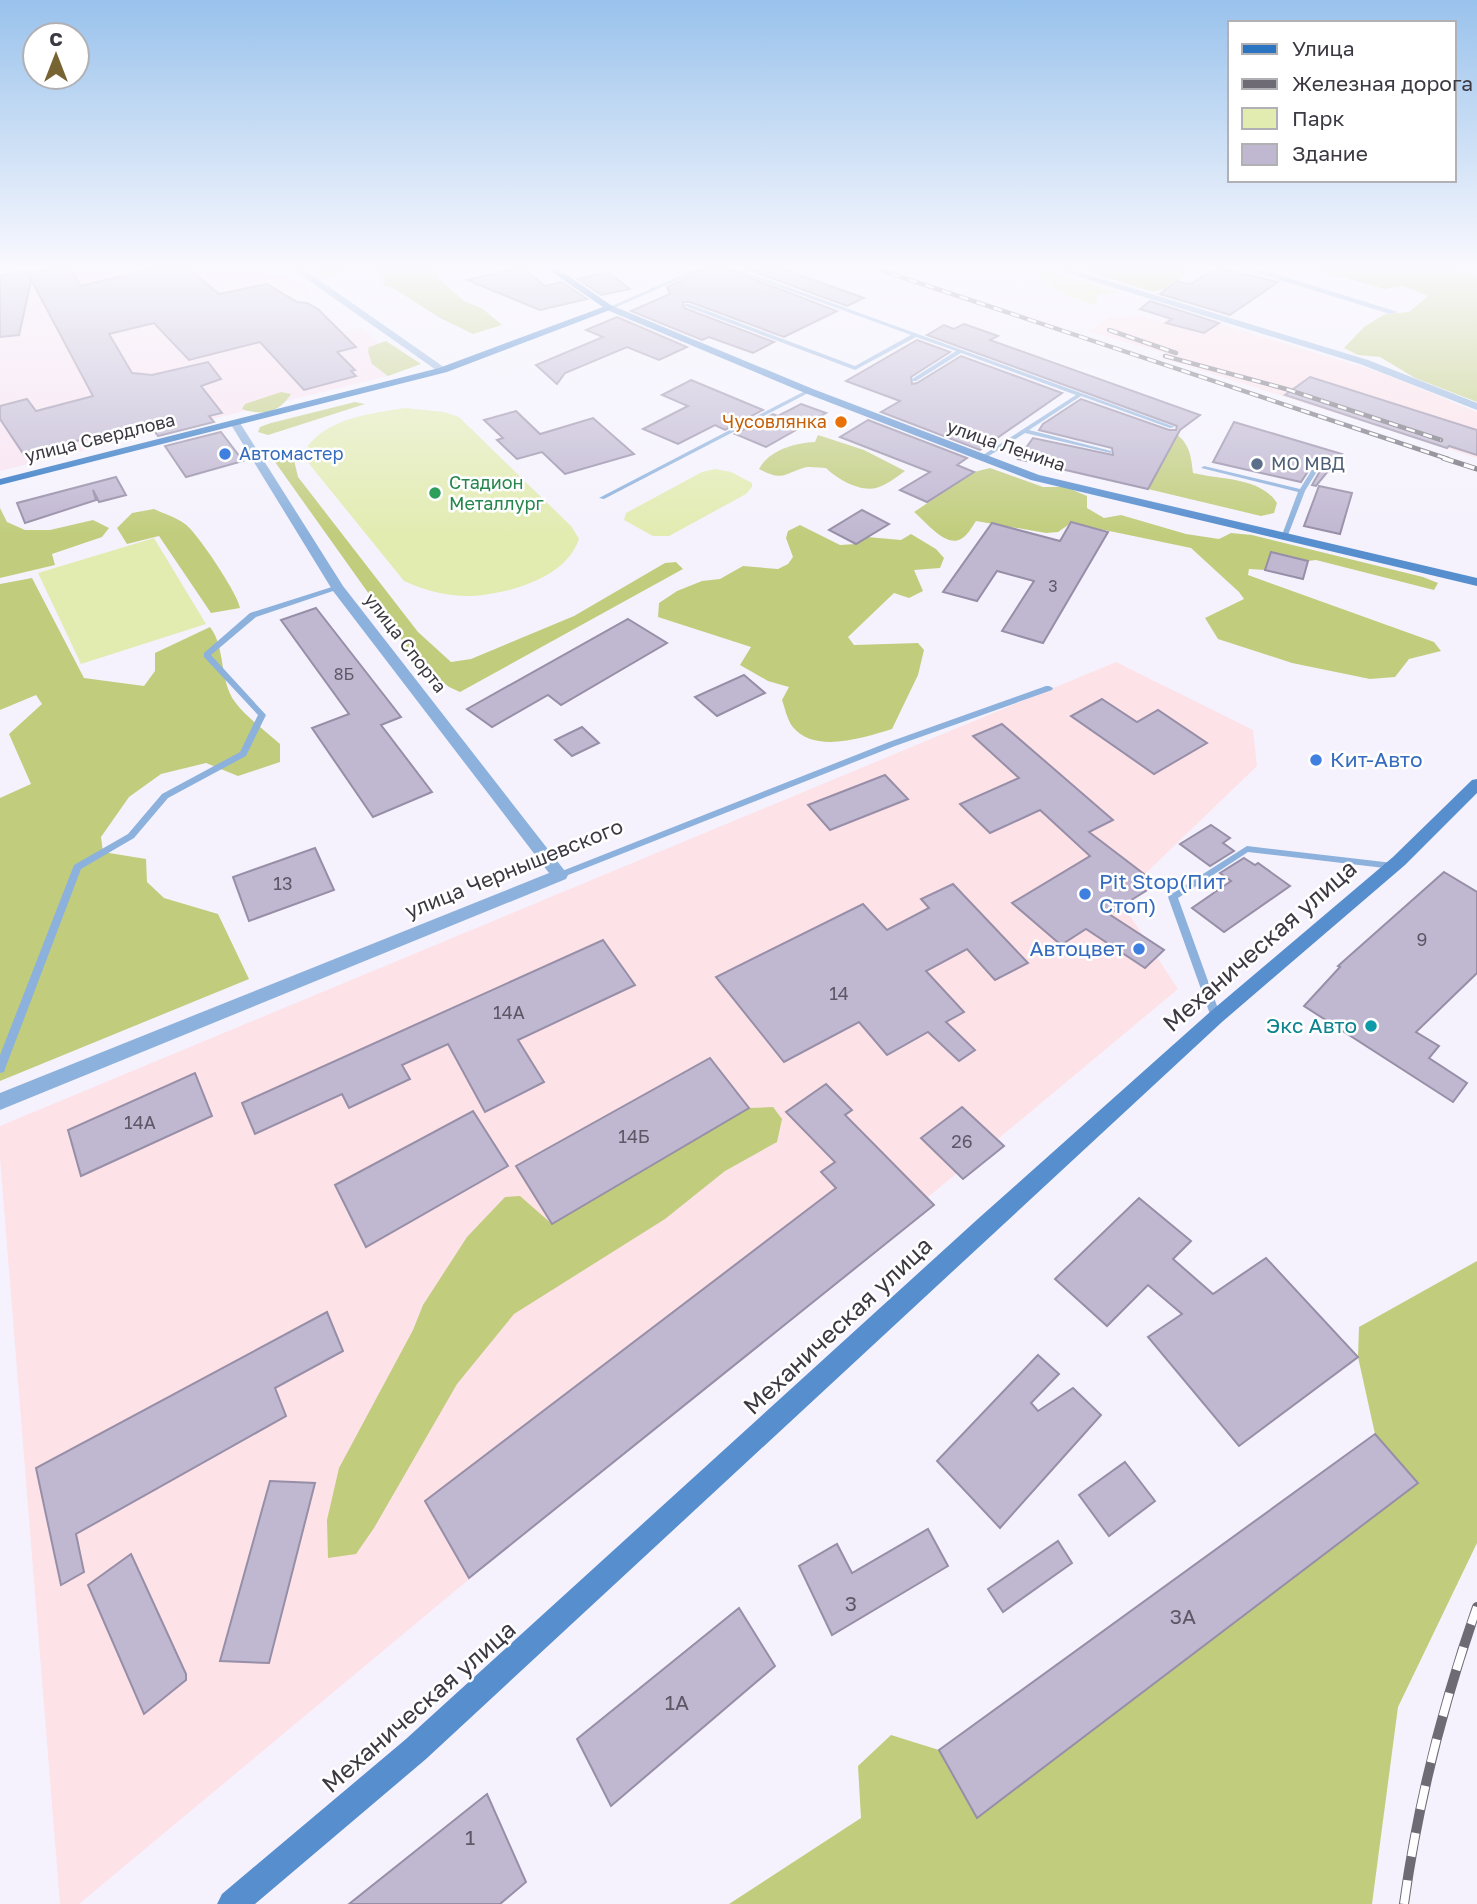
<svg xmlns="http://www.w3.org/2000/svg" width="1477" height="1904" font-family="'Golos Text',sans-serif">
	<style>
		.commercial { fill: #f9e3f0 }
		.industrial { fill: #fde2e8 }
		.green { fill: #e2ecb1 }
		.forest { fill: #c1cd7c }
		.building { fill: #c0b7d1; stroke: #978ea7; stroke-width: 2 }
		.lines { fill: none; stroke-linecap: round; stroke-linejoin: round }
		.service { fill: #8cb1dc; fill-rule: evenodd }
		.minor { fill: #8cb1dc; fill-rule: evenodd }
		.secondary { fill: #578ece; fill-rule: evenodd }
		.primary { fill: #2b74c2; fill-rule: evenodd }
		.rail-far2-casing { stroke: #6e6b75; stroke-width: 4.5 }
		.rail-far1-casing { stroke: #6e6b75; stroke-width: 5 }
		.rail-casing { stroke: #6e6b75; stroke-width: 10 }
		.rail-far2 { stroke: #fff; stroke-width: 2.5; stroke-dasharray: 9; stroke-linecap: butt }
		.rail-far1 { stroke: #fff; stroke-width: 3.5; stroke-dasharray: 11; stroke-linecap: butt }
		.rail { stroke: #fff; stroke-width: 8; stroke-dasharray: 24; stroke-linecap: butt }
		.food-dot { fill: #e8710a; stroke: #fff; stroke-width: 2.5 }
		.shop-dot { fill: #3f7fe0; stroke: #fff; stroke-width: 2.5 }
		.service-dot { fill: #5c6f8a; stroke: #fff; stroke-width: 2.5 }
		.leisure-dot { fill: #2e9e5b; stroke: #fff; stroke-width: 2.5 }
		.culture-dot { fill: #0f9aa8; stroke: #fff; stroke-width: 2.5 }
		.labels { text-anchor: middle; stroke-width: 5; stroke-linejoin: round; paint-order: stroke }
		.far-number-label { font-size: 16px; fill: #5d5866 }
		.far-food-label { font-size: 18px; fill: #c56008; stroke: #fff; text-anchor: end }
		.far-street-label { font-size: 18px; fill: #3c3943; stroke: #fff }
		.far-shop-label { font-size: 18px; fill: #366cbe; stroke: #fff; text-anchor: start }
		.far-service-label { font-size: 18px; fill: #4e5e75; stroke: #fff; text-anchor: start }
		.far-leisure-label { font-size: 18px; fill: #27864d; stroke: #fff; text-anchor: start }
		.number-label { font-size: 18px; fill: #5d5866 }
		.shop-label { font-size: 21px; fill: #366cbe; stroke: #fff; text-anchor: start }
		.street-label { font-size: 21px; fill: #3c3943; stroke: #fff }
		.culture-label { font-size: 21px; fill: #0d838f; stroke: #fff; text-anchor: end }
		.near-number-label { font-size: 21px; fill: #5d5866 }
		.near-street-label { font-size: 24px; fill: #3c3943; stroke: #fff }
	</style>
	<rect width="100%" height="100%" fill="#f5f2fd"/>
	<polygon class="commercial" points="0,268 259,268 268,275 287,276 310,291 254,308 303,343 361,327 380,343 369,347 372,364 388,376 0,471"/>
	<g class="industrial">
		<polygon points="1180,312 1383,373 1477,412 1477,458 1162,358 1167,354 1087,331 1110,317 1141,316 1162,322"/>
		<polygon points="1116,662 1253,730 1257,766 1119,899 1178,989 79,1904 60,1904 0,1158 0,1126"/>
	</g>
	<g class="green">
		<path d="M1042 272H1047L1119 293 1099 294 1095 305C1076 299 1053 291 1039 276Z"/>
		<path d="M405 408 444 412 459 417 572 527 579 539C566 578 510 593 473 596 450 597 425 591 404 581L306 460 305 450C326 418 369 414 405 408Z"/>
		<polygon points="715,469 731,472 752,483 752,487 746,494 669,536 653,536 624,520 626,513 702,472"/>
		<polygon points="154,538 206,624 81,664 38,573"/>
	</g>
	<g class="forest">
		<path d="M309 268H437V277L464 301 483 309 502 325 473 334 440 318 393 288 382 285 386 280C382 277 376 271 372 269 350 261 335 286 309 268Z"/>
		<polygon points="1077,268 1193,268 1166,289 1153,292"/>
		<polygon points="1309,268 1461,268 1477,275 1477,402 1415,378 1380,357 1358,355 1344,348 1364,327 1385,314 1409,312 1428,296 1403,286 1384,289"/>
		<polygon points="386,341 421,364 388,376 372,364 368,351 369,347"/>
		<path d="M281 392 291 394C279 413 263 416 242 409L245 404Z"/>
		<polygon points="355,402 365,404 268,435 258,432 260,427 271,423"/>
		<path d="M1175 433C1190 444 1191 456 1193 473 1222 480 1260 477 1277 503L1274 513 1261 516 1148 489Z"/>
		<path d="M818 435 864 450 905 471C897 477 886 485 876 488 860 492 837 479 826 468 819 468 809 466 803 468 782 475 782 481 759 469 769 450 795 443 815 442Z"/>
		<polygon points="285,458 294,460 298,477 418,632 451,662 471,659 574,616 665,563 676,562 683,569 460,692 449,687 416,660 275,462"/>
		<path d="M990 468 1043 487H1066L1087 496V508L1104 518 1121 515 1186 534 1219 539 1231 533 1252 535 1423 577 1438 583 1434 590 1316 560 1308 561 1272 552 1265 570 1249 569 1248 575 1434 642 1441 651 1409 659 1395 677 1370 679 1292 663 1218 639 1205 618 1244 599 1239 592 1191 548 1071 523 1058 532 1046 533 976 521C972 527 967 536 961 539 946 548 925 521 914 512L974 472Z"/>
		<polygon points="0,508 7,522 25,530 50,530 93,520 109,528 102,537 52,554 55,565 0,578"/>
		<path d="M154 509C164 514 176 517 185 524 196 531 239 595 240 608L211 613 159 536 127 544 117 528 132 513Z"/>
		<path d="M800 525 840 545 856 544 867 537 901 540 911 534 936 549 944 558 940 568 914 570 923 591 909 598 894 593 848 637 854 645 918 643 924 650 918 675 892 729C865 737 814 755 792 726 787 719 785 708 782 700L789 687 768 681 740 665 751 647 658 617 659 603 677 591 702 581 720 579 743 566 778 569 788 564 793 557 786 538 788 531Z"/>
		<path d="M32 578 84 678 144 686 155 671V653L210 627C226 648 219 680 235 702 246 717 266 731 280 744V762L238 776 206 763 161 774 129 797 101 837 103 852 146 859 147 882 164 898 218 914 249 979 0 1081V798L31 784 9 734 42 704 36 695 0 710V584Z"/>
		<polygon points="773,1107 782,1119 777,1142 725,1171 665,1219 514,1314 457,1384 374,1528 356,1554 328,1558 327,1520 339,1468 413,1330 423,1305 467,1237 505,1197 520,1196 552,1224 749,1108"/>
		<polygon points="1477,1261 1477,1543 1398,1707 1372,1904 729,1904 861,1818 858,1766 891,1735 939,1750 977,1818 1417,1483 1375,1434 1358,1357 1359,1327"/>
	</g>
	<g class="building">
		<polygon points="54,268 70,268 81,286 155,268 188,268 219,294 267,284 297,302 307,303 318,309 356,347 337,352 355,370 351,371 356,376 304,390 260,342 189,360 154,323 109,334 132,373 152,375 208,362 221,379 201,386 222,413 209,416 214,422 158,436 151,426 143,429 140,424 24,455 0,419 0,406 27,399 36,411 93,396 28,274"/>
		<polygon points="518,268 522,268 545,286 562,282 587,299 540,310 467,280"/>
		<polygon points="708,268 725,268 837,311 784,337 690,302 683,302 684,308 774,342 753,353 709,337 702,340 631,311 670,294 667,287"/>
		<polygon points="744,268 780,268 864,298 847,306"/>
		<polygon points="1218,268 1278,282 1230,315 1160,294 1177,281 1190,284"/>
		<polygon points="25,271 31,281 19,335 0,337 0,276"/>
		<polygon points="608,272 630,289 601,295 578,279"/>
		<polygon points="1150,301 1219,323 1204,333 1166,323 1172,319 1140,309"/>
		<polygon points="617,317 687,347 659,360 627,347 565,373 557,384 536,365 603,337 586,330"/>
		<polygon points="964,324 998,336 990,340 1200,415 1180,430 1148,489 1018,459 1033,438 1113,455 1112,448 1039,430 1043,424 1081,399 1169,430 1176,430 1177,426 927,335 944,325 954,329"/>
		<polygon points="917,340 950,352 911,377 912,384 917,383 961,356 1062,393 980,450 881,412 900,401 846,381"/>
		<polygon points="1310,377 1477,430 1477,455 1449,446 1447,448 1285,395"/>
		<polygon points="691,380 763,410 725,430 715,425 678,444 643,429 688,406 662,395"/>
		<polygon points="801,404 826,413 766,447 735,434 773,414 778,416"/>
		<polygon points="516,411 540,434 593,418 634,454 565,474 542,452 517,459 497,440 503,438 484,420"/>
		<polygon points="868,420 967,458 957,465 974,472 927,502 900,490 930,472 840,437"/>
		<polygon points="1234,422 1342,454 1316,486 1312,485 1324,464 1320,459 1314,462 1301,482 1213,462"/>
		<polygon points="221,432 243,461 186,477 165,446"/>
		<polygon points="116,477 126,495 99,502 93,490 96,500 25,523 17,503"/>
		<polygon points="1319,486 1352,493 1340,534 1304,526"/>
		<polygon points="862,510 889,524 856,544 829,530"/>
		<polygon points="1071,522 1108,532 1043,643 1002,631 1034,581 997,571 977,601 943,592 992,523 1060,541"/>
		<polygon points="1271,552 1308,561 1303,579 1265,570"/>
		<polygon points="316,608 401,717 381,725 432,792 373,817 312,728 349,714 281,620"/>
		<polygon points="628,619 667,643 561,705 548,695 492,727 467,709"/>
		<polygon points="744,675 765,693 717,716 695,697"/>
		<polygon points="1102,699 1137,722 1158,710 1207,743 1154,774 1071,716"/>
		<polygon points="1002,724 1113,820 1089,832 1157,884 1109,914 1164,950 1145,968 1086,929 1061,945 1012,903 1090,856 1040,810 990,833 960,804 1019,778 973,736"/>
		<polygon points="582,727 599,743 572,756 555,740"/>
		<polygon points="885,775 908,799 830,830 808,805"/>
		<polygon points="1211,825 1230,838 1223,843 1234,851 1210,866 1180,844"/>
		<polygon points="315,848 334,890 249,921 233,877"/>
		<polygon points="1244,858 1255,865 1258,863 1290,886 1224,932 1192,908 1231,881 1220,873"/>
		<polygon points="1444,872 1477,892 1477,973 1416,1032 1439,1046 1429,1058 1467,1083 1453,1102 1304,1006 1340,967 1338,966"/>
		<polygon points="953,884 1028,963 995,980 967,949 926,971 964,1012 946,1022 975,1050 959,1061 928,1032 887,1055 859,1022 784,1062 716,977 863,904 887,930 929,908 921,899"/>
		<polygon points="603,940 635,985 518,1040 544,1082 485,1112 448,1044 402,1065 410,1079 349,1108 342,1094 255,1134 242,1103"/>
		<polygon points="710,1058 749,1108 552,1224 516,1166"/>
		<polygon points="195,1073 212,1116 81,1176 68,1130"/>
		<polygon points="826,1084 852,1110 845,1115 934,1205 469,1578 425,1501 836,1188 821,1172 835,1162 786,1112"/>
		<polygon points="962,1107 1004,1146 963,1179 921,1138"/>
		<polygon points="473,1111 508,1166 366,1247 335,1185"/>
		<polygon points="1139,1198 1191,1241 1173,1259 1213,1294 1266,1258 1358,1357 1239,1446 1148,1337 1182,1314 1148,1285 1107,1326 1055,1279"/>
		<polygon points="327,1312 343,1351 275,1388 286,1416 76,1534 84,1572 61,1585 36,1468"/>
		<polygon points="1038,1355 1059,1374 1031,1403 1038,1411 1073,1388 1101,1415 1000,1528 937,1461"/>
		<polygon points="1375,1434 1418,1483 977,1818 939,1750"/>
		<polygon points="1125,1462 1155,1501 1109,1536 1079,1495"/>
		<polygon points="270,1481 315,1483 269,1663 220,1661"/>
		<polygon points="928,1529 948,1566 832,1635 799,1566 837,1544 852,1573"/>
		<polygon points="1058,1541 1072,1563 1003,1612 988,1589"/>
		<polygon points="131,1554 186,1674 186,1680 144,1714 88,1585"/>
		<polygon points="739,1608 775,1666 611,1806 577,1739"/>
		<polygon points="487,1794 526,1882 500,1904 349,1904"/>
	</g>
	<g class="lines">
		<g class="service">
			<polygon points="698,268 705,268 612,309 607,308"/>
			<polygon points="727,268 735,268 1175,427 1170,428 1081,396 1029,430 1111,451 1111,453 1025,433 984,459 980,459 980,457 1076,395 961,353 916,381 912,381 912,379 956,351 916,337 855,370 685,306 685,304 689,304 855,366 911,335"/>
			<polygon points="807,390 812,391 604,499 599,498"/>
			<polygon points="1319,461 1322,463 1305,491 1288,535 1285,537 1282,535 1298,492 1201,468 1204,466 1300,489 1316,463"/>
			<polygon points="335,586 338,586 342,588 256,617 211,655 266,715 246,756 168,798 134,838 81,869 5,1069 4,1072 0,1073 0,1055 74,865 128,834 162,794 240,752 258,715 204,657 204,653 250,613"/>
			<polygon points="1046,686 1049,686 1053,688 1052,690 895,746 563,877 560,878 555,875 557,873 889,742"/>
			<polygon points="1247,846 1393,863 1398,866 1393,869 1248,852 1178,898 1221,1017 1220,1020 1212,1020 1211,1017 1168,897 1170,895"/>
		</g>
		<g class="minor">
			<polygon points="291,268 302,268 448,370 439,372"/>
			<polygon points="1051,268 1066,268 1368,360 1477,403 1477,410 1360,364"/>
			<polygon points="1241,268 1256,268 1398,312 1390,314"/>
			<polygon points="235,420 240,423 343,586 568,875 566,879 0,1110 0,1093 549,873 333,591 230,423"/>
		</g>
		<g class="secondary">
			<polygon points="607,306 613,306 813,389 1039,475 1477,578 1477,586 1031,480 805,393 607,310"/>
			<polygon points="1477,779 1477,793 1405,865 1222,1022 426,1759 255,1904 217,1904 222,1894 406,1739 980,1217 1210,1012 1393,857 1472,780"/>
		</g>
		<polygon class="primary" points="546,268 557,268 615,308 447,372 0,485 0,479 439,368 603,307"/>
		<defs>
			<g id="rail-far2">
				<polyline points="874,268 1448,459"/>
				<polyline points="1109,330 1176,353"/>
				<polyline points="1165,356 1286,389 1441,440"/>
			</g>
			<polyline id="rail-far1" points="1443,458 1477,469"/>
			<path id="rail" d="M1404 1904C1418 1802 1443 1704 1477 1607"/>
		</defs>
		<use href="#rail-far2" class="rail-far2-casing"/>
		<use href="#rail-far1" class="rail-far1-casing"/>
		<use href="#rail" class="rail-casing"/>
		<use href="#rail-far2" class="rail-far2"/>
		<use href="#rail-far1" class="rail-far1"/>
		<use href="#rail" class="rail"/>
	</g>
	<linearGradient id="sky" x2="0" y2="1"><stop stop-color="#99c2ec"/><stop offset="0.5" stop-color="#faf9fe"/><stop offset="1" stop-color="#faf9fe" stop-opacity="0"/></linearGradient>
	<rect width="1477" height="535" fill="url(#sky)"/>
	<circle class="food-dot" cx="841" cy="422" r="7"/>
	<g class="shop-dot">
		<circle cx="225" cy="454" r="7"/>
		<circle cx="1316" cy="760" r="7"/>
		<circle cx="1085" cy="894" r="7"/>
		<circle cx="1139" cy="949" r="7"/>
	</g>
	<circle class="service-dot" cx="1257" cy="464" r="7"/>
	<circle class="leisure-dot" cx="435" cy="493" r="7"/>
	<circle class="culture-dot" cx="1371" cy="1026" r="7"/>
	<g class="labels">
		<g class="far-number-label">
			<text x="1053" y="592">3</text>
			<text x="344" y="680">8Б</text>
		</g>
		<g class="far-food-label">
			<text x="827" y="428">Чусовлянка</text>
		</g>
		<g class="far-street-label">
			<text transform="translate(100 438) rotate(-14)" y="6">улица Свердлова</text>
			<text transform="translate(1006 446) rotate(19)" y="6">улица Ленина</text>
			<text transform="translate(405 643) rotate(52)" y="6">улица Спорта</text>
		</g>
		<g class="far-shop-label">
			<text x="239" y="460">Автомастер</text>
		</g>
		<g class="far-service-label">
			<text x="1271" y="470">МО МВД</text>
		</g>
		<g class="far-leisure-label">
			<text x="449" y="489">Стадион<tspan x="449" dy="21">Металлург</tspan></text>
		</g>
		<g class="number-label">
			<text x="283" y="890">13</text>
			<text x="1422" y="946">9</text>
			<text x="839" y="1000">14</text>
			<text x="509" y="1019">14А</text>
			<text x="140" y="1129">14А</text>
			<text x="634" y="1143">14Б</text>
			<text x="962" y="1148">26</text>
		</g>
		<g class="shop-label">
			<text x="1330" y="767">Кит-Авто</text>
			<text x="1099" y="889">Pit Stop(Пит<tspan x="1099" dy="24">Стоп)</tspan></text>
			<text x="1125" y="956" text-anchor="end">Автоцвет</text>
		</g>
		<g class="street-label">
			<text transform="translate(514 869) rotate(-22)" y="7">улица Чернышевского</text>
		</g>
		<g class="culture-label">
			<text x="1357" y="1033">Экс Авто</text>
		</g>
		<g class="near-number-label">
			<text x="851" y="1611">3</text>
			<text x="1183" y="1624">3А</text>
			<text x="677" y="1710">1А</text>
			<text x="470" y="1845">1</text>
		</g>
		<g class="near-street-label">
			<text transform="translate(1260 946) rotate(-41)" y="8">Механическая улица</text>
			<text transform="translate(838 1326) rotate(-43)" y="8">Механическая улица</text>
			<text transform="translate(419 1707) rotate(-41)" y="8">Механическая улица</text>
		</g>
	</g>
	<rect x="1228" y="21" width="228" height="161" fill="#ffffff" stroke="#b1b0b4" stroke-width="2"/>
	<rect x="1242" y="44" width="35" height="10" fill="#2b74c2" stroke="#b1b0b4" stroke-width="2"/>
	<text x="1292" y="56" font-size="21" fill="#3c3943">Улица</text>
	<rect x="1242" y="79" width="35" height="10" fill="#6e6b75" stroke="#b1b0b4" stroke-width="2"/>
	<text x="1292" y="91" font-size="21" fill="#3c3943">Железная дорога</text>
	<rect x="1242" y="108" width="35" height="21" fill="#e2ecb1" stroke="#b1b0b4" stroke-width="2"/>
	<text x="1292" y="126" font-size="21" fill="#3c3943">Парк</text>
	<rect x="1242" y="144" width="35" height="21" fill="#c0b7d1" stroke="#b1b0b4" stroke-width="2"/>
	<text x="1292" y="161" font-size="21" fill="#3c3943">Здание</text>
	<g transform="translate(56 56)"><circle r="33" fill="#ffffff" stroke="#b1b0b4" stroke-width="2"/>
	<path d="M0-5L12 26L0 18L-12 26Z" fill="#786433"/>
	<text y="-10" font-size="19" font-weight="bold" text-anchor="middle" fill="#3c3943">С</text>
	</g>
</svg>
